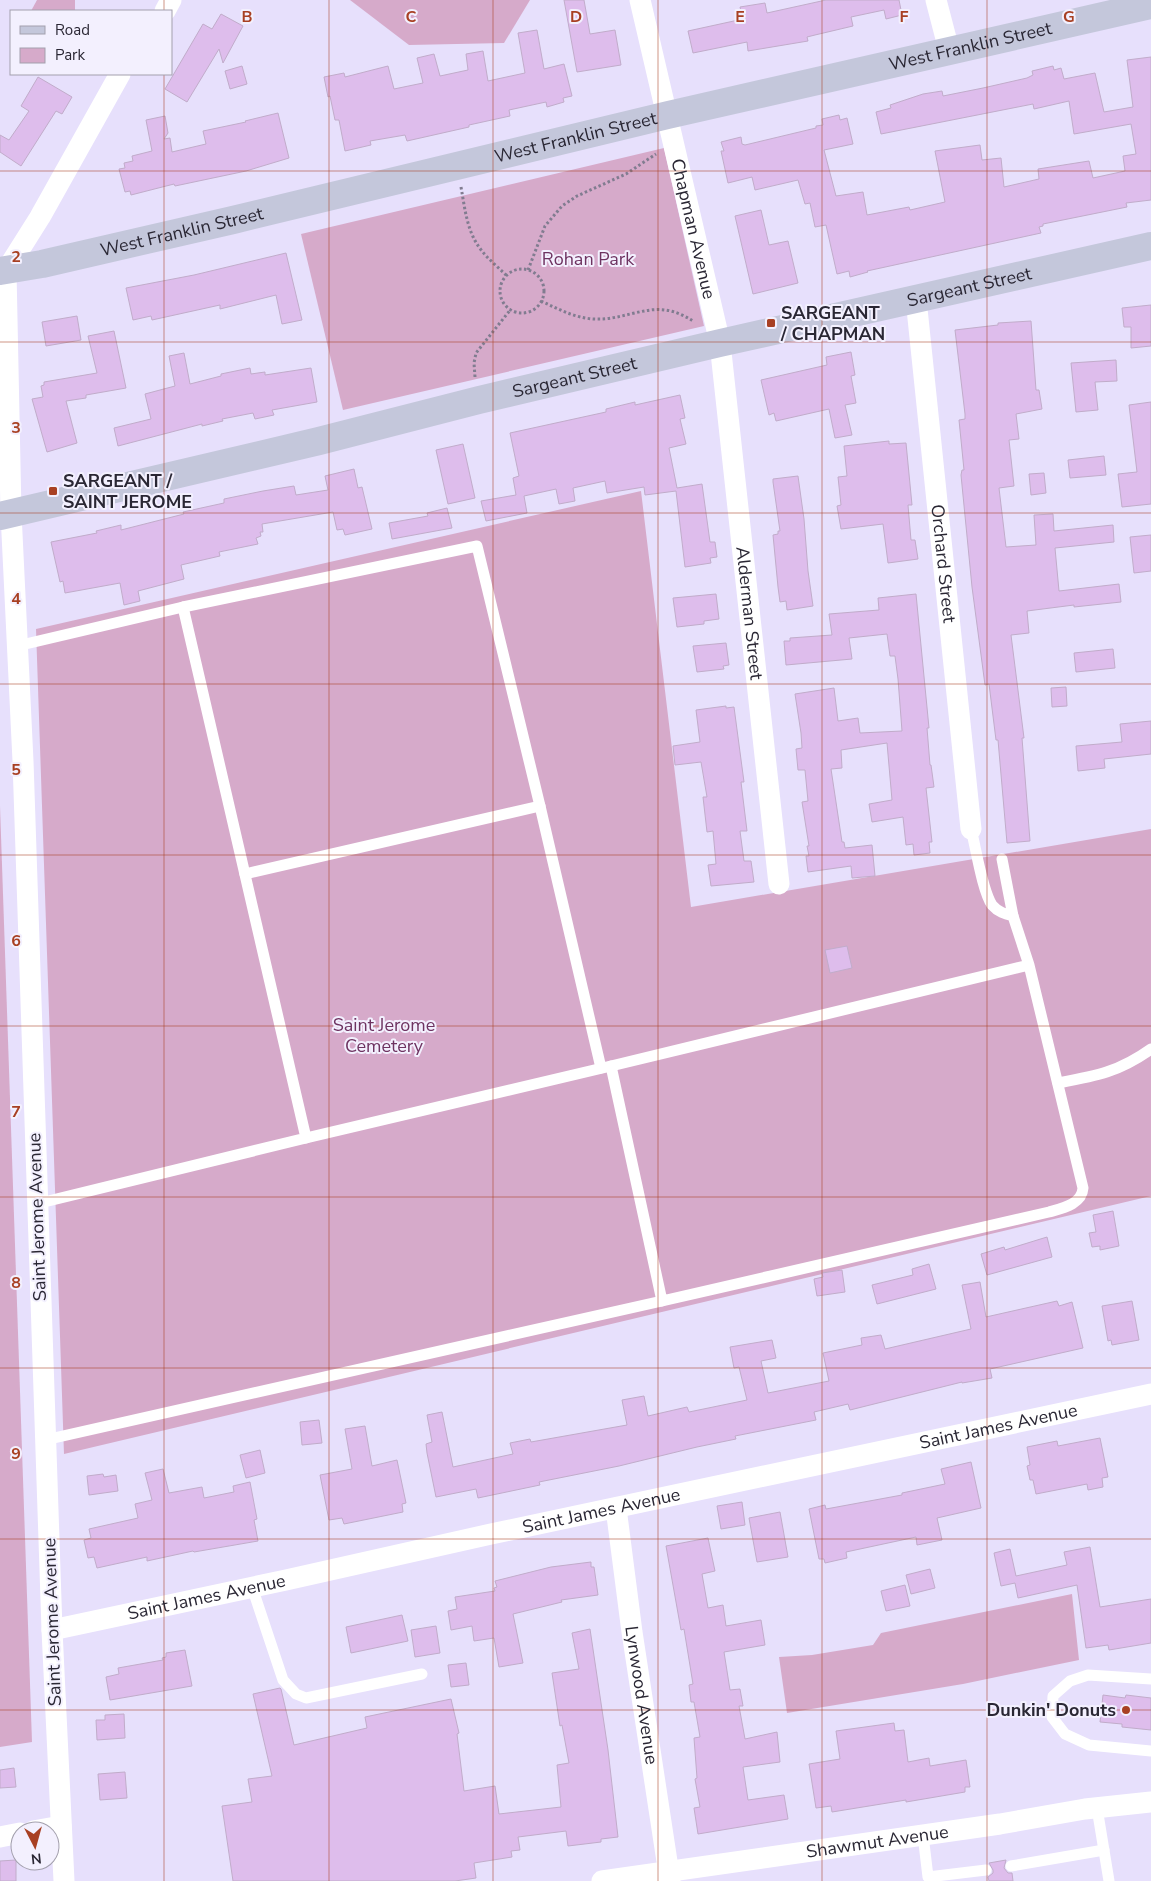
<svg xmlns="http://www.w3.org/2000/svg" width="1151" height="1881" font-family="'Nunito Sans',sans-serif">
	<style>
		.green { fill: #d6aaca }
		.building { fill: #debdec; stroke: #c1acca }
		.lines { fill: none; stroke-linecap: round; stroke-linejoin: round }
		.path { stroke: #817c90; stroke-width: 3; stroke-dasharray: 2.5 2.5; stroke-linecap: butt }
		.lane { stroke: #fff; stroke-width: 11 }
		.street { stroke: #fff; stroke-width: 21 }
		.secondary { stroke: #c4c7db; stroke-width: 28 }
		.grid { fill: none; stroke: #a84023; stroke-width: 1; stroke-opacity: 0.55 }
		.poi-dot { fill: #a84023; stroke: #f3f0fe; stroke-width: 2 }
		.labels { text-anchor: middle; stroke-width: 4; stroke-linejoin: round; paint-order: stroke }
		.street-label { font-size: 18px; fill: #2a2734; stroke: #f3f0fe }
		.park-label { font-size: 18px; fill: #6e3361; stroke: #f3f0fe }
		.poi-label { font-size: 18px; font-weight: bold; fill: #2a2734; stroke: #f3f0fe; text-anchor: start }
		.grid-label { font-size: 16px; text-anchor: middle; font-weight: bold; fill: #a84023; stroke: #f3f0fe; stroke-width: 4; stroke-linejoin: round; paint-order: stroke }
	</style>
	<rect width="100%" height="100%" fill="#e7e0fc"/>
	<g class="green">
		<polygon points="37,0 75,0 75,11 31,11"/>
		<polygon points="350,0 530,0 504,43 409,45"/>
		<polygon points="664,148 704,326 343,410 301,234"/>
		<polygon points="641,491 691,907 1151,829 1151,1196 64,1454 36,629"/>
		<polygon points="0,806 32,1742 0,1747"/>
		<polygon points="1072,1594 1079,1660 963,1684 787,1713 779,1657 812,1655 873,1645 881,1633"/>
	</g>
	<g class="building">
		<polygon points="564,0 584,0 590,34 615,30 621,65 577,72"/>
		<polygon points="826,0 899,0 902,15 886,19 884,10 851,17 853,26 815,35 807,37 808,41 748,51 747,42 693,53 688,31 743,19 740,7 765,3 767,13"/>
		<polygon points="221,14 243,26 223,63 219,49 187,102 165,89 203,24 212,29"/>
		<polygon points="537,30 544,69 564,64 572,96 563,98 564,102 547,107 546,102 509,110 510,116 469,125 469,127 407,141 405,135 370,141 371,145 345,151 339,120 335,120 330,96 328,97 324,77 344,73 345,77 388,66 394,89 423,83 417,58 434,54 440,76 468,70 466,54 483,51 488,81 525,73 518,33"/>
		<polygon points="1151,57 1151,200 1126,203 1127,207 1043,224 1043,226 1039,227 1041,233 867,271 868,272 850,277 849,271 837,274 826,225 815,227 810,203 805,204 798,180 755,190 752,177 728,183 721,151 724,151 721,142 741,137 742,144 745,145 816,128 816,126 823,125 822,119 839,115 840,120 847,118 853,144 824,150 836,196 863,192 867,215 909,207 910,210 945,202 935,151 980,145 982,160 1001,158 1004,187 1039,179 1038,169 1089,161 1093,178 1125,171 1123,156 1136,154 1131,124 1074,134 1069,101 1034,109 1033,104 881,134 876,112 891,108 890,105 923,94 942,91 943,96 983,88 1027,78 1033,75 1032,71 1053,66 1054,70 1061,68 1064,79 1095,73 1104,112 1133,107 1127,60"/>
		<polygon points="242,66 247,84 230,89 225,71"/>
		<polygon points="38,77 72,97 62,114 56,111 21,166 0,152 0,135 9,140 29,111 21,106"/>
		<polygon points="278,113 289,158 246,171 175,186 174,184 131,195 130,191 125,192 119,169 125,168 124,163 133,161 132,156 152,151 146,120 165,116 168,133 164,139 170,138 172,152 206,144 203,131 246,122 245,121"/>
		<polygon points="761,210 769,245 788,241 798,283 753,294 735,216"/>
		<polygon points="286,253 302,320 282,324 276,295 220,309 220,305 152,320 151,316 133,320 126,288 194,275"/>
		<polygon points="1151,305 1151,346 1131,348 1131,327 1124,327 1122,308"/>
		<polygon points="77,316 81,340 46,346 42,322"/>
		<polygon points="1031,321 1036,390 1039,390 1042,409 1016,414 1019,439 1009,440 1014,486 999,488 1006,547 1036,545 1034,515 1053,514 1054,531 1113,525 1114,542 1055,548 1059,591 1119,584 1121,602 1074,607 1074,605 1027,611 1029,633 1011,635 1024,738 1022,738 1030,841 1007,843 998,740 996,740 989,684 985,685 972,587 961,475 962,470 964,470 959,420 965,419 965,414 955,330 998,325 998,323"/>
		<polygon points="114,331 126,388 86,395 86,398 66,401 77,443 47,452 32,399 43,397 41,386 44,385 44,382 97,373 88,336"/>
		<polygon points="851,352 855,375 851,376 856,403 845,405 852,435 835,438 829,409 776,421 774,413 769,415 761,380 827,365 826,357"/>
		<polygon points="184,353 190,384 221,376 221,374 250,368 251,374 265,372 265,375 311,368 317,402 272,410 274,415 255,419 253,413 222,419 223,421 202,426 202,424 118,446 114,428 151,419 145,394 175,386 169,356"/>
		<polygon points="1116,360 1117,381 1095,382 1098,410 1076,412 1071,363"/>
		<polygon points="680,395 685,418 680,419 686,444 669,448 677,488 702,484 710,542 715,542 717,557 710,558 711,563 685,567 676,491 645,495 644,487 607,493 605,481 573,488 575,501 559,504 556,489 524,496 527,513 486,521 481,501 516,495 513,478 519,476 510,433 606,412 606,409 635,402 635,405"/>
		<polygon points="1151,402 1151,504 1122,507 1118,474 1137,472 1129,405"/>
		<polygon points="889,441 889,444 906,443 912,505 908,505 911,540 915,540 918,559 888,563 883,524 841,529 837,506 841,505 838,477 847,476 844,446"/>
		<polygon points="463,444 475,498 448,504 436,450"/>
		<polygon points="1104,456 1106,475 1070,478 1068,460"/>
		<polygon points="354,469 358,488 362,487 372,529 345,535 343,529 337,530 333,512 262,524 263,532 260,532 261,536 256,538 258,544 219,552 220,556 181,565 184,579 138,591 140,601 124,605 120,583 65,593 63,581 60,582 51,542 97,533 96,531 121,525 121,530 184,514 183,512 224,503 224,499 263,491 294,486 296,495 328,490 325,476"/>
		<polygon points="1044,473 1046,493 1031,495 1029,474"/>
		<polygon points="798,476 804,519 808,571 813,606 787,610 786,601 780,602 778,587 773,535 778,534 778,531 780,531 773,482 773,479"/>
		<polygon points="447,508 452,528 392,539 389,523 428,516 427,513"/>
		<polygon points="1151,535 1151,571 1134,573 1130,537"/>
		<polygon points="716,594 719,619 704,621 704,624 677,627 673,598"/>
		<polygon points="916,594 929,728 927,728 930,765 931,765 934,787 926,788 932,842 929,842 930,853 914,855 913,844 906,845 903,817 872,822 869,804 892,800 887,743 841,750 842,768 831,769 842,842 844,842 845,848 872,845 875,876 852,878 851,866 808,872 806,856 809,856 807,846 809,846 802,802 808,801 805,770 798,770 796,749 802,748 801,733 795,694 834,688 838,721 858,718 860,733 902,731 898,679 895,656 890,656 887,634 849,638 852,659 786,665 784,641 790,641 790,638 832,635 829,614 879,610 878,598"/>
		<polygon points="726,643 729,665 723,666 724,669 697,672 693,646"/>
		<polygon points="1113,649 1115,668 1076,672 1074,653"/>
		<polygon points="1066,687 1067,706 1052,707 1051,688"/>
		<polygon points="726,706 726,708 734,707 744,782 741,782 747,831 740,831 744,861 751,861 754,882 711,886 708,865 716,864 713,831 707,832 703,797 707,797 701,762 675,765 673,746 700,742 696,710"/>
		<polygon points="1151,721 1151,754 1104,759 1105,768 1078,771 1076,746 1122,742 1120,724"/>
		<polygon points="847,946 852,968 830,973 825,950"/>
		<polygon points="1113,1211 1119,1246 1100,1250 1100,1246 1092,1247 1089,1233 1096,1232 1093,1215"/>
		<polygon points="1047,1237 1052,1257 987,1275 981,1254 1004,1247 1005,1250"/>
		<polygon points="929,1264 936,1289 877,1304 872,1285 913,1275 912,1269"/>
		<polygon points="842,1270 845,1292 817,1296 814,1279 823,1277 822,1273"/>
		<polygon points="980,1282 986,1317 1057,1301 1059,1306 1072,1302 1083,1348 990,1369 992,1378 962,1383 962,1382 850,1410 848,1404 814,1412 816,1420 735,1436 736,1439 697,1447 619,1466 539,1482 540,1485 478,1498 476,1489 436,1497 427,1453 426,1444 432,1442 427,1415 442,1412 453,1467 513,1454 510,1443 530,1439 531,1442 627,1425 622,1400 644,1396 648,1416 687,1407 689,1412 747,1400 739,1367 734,1368 730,1347 772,1340 776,1358 761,1361 768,1393 829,1381 823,1353 862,1345 861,1338 881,1335 885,1349 971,1329 962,1285"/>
		<polygon points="1132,1301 1139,1340 1112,1345 1111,1340 1108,1341 1102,1306"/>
		<polygon points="319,1420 322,1443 302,1445 300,1422"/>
		<polygon points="365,1426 372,1466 397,1460 406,1503 402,1504 403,1512 344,1524 342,1518 329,1520 320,1475 352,1469 345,1429"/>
		<polygon points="1100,1438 1108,1477 1102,1478 1103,1487 1088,1490 1087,1484 1036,1494 1033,1480 1030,1480 1027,1466 1030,1465 1027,1447 1057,1441 1058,1446"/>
		<polygon points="260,1450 265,1473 246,1478 240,1455"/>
		<polygon points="971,1462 981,1508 937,1518 942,1540 917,1545 916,1537 846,1552 847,1558 825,1563 824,1559 819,1559 809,1509 825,1505 826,1509 902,1495 902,1493 945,1484 941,1469"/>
		<polygon points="163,1469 169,1493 202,1487 204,1498 234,1492 233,1486 250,1482 257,1519 254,1520 258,1541 194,1552 193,1551 147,1561 147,1557 97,1568 94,1557 88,1558 84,1540 91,1538 89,1529 138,1518 135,1504 152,1500 145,1473"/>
		<polygon points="103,1474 104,1477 116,1475 118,1491 89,1495 87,1476"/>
		<polygon points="742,1502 745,1525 721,1529 717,1506"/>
		<polygon points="780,1512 788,1557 757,1562 749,1518"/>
		<polygon points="708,1538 715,1571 702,1574 708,1608 723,1605 726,1626 761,1620 765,1645 724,1652 730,1690 740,1689 743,1706 739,1706 745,1739 777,1732 780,1762 743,1767 748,1800 784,1795 788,1819 698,1834 694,1808 700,1807 695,1779 697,1778 694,1738 700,1737 694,1702 691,1702 689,1685 693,1684 684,1629 681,1630 666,1546"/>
		<polygon points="1090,1547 1100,1607 1151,1599 1151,1643 1109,1650 1108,1645 1086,1648 1077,1585 1018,1598 1015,1583 1001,1586 994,1553 1010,1549 1016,1576 1067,1565 1064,1552"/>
		<polygon points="591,1562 591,1567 594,1567 598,1595 561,1600 562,1602 513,1614 523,1663 499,1667 494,1638 474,1641 472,1626 451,1630 448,1611 457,1609 455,1597 495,1591 494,1588 497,1587 495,1581 551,1567"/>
		<polygon points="930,1569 935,1588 911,1594 906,1575"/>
		<polygon points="905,1585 910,1606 886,1611 881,1591"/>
		<polygon points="402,1615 408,1641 351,1653 346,1627"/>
		<polygon points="436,1626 440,1653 415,1657 411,1630"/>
		<polygon points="590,1629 608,1750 618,1837 601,1839 601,1842 568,1846 566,1831 518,1837 520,1850 511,1851 512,1857 474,1863 476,1878 455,1881 233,1881 222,1806 252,1802 248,1779 272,1776 253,1694 280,1688 281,1689 294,1745 367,1728 365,1717 451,1699 459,1733 457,1734 464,1791 495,1786 499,1814 561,1807 557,1765 569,1763 562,1725 560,1726 552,1673 579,1669 572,1633"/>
		<polygon points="185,1650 192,1686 110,1700 106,1677 119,1674 118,1668 163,1660 162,1658 166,1657 166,1653"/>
		<polygon points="466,1663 469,1685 451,1687 448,1665"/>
		<polygon points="1103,1695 1125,1698 1126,1695 1151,1698 1151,1730 1122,1727 1122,1724 1100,1722"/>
		<polygon points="124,1714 125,1738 97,1740 96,1720 105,1720 105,1715"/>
		<polygon points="894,1723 895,1731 904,1730 908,1762 929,1758 930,1766 966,1760 970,1787 965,1787 965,1792 906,1802 906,1800 832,1812 831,1806 816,1808 809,1764 840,1759 836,1731"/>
		<polygon points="14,1768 16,1787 0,1788 0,1770"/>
		<polygon points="125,1772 127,1798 100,1800 98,1774"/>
		<polygon points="16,1860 16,1881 0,1881 0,1861"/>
		<polygon points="1006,1860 1004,1868 1008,1873 1012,1873 1013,1881 989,1881 988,1877 993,1873 993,1870 989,1863"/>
	</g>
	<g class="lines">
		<g class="path">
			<path d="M461 187C465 209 467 233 482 251 489 260 499 268 507 276"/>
			<circle cx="522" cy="291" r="22"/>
			<polyline points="528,270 545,226 562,206 577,196 626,174 656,154"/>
			<path d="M541 301C560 310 579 320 600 319 621 319 645 307 665 310 675 311 685 316 693 321"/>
			<polyline points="475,377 474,363 476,353 511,309"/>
		</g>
		<g class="lane">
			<polyline points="17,646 183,607 477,546 540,806 245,874"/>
			<polyline points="540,806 601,1068"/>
			<path d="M971 829C976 848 982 890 992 905 998 912 1005 914 1013 916L1029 965 1083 1188C1082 1204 1063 1208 1049 1212L662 1301 611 1066 1029 965"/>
			<polyline points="1002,859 1013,916"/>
			<path d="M1058 1083C1096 1076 1119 1072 1151 1049"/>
			<polyline points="306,1138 611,1066"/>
			<polyline points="36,1204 306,1138 183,607"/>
			<polyline points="45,1440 662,1301"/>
			<polyline points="252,1587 283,1680 296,1694 306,1698 422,1674"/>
			<polyline points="1151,1679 1088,1675 1070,1681 1053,1696 1052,1717 1065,1734 1089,1745 1151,1751"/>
			<polyline points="1097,1808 1109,1881"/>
			<polyline points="923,1835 928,1877 986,1870"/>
			<polyline points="1011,1866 1104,1850"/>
		</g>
		<g class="street">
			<path id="s1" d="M640 0 720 343 779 884"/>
			<polyline points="936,0 949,50"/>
			<polyline points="165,11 171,0"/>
			<path id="s2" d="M916 299 971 829"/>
			<path id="s3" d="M616 1508 632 1632 670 1881"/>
			<path id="s4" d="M52 1630 286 1580 491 1534 1151 1394"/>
			<polyline points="33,1831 61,1826"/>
			<polyline points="0,1837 20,1833"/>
			<polyline points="64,1881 52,1630 23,761 11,513 6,271 40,217 120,74"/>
			<path id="s5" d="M602 1881 1000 1824 1085 1809 1151 1802"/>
		</g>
		<g class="secondary">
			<path id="s6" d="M0 271 42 264 233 220 668 115 1151 5"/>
			<path id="s7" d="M0 516 319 441 479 400 720 343 1151 246"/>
		</g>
	</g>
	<path class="grid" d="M164 0V11M329 0V1881M493 0V1881M658 0V1881M822 0V1881M987 0V1881M164 74V1881M0 171H1151M0 342H1151M0 513H1151M0 684H1151M0 855H1151M0 1026H1151M0 1197H1151M0 1368H1151M0 1539H1151M0 1710H1151"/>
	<g class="poi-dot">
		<rect x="766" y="318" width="10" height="10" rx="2.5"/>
		<rect x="48" y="486" width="10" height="10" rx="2.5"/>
		<circle cx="1126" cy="1710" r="5"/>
	</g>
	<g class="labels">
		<g class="street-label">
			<text dy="6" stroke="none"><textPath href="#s6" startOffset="996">West Franklin Street</textPath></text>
			<text dy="6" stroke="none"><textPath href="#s6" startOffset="591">West Franklin Street</textPath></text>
			<text dy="6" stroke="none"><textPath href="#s1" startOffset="235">Chapman Avenue</textPath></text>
			<text dy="6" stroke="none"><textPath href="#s6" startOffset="186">West Franklin Street</textPath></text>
			<text dy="6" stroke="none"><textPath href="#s7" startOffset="996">Sargeant Street</textPath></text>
			<text dy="6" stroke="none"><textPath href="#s7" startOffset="591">Sargeant Street</textPath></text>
			<text dy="6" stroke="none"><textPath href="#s2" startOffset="266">Orchard Street</textPath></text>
			<text dy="6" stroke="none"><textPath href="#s1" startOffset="624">Alderman Street</textPath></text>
			<text transform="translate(37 1217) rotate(-92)" y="6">Saint Jerome Avenue</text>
			<text dy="6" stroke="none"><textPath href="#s4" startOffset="968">Saint James Avenue</textPath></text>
			<text dy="6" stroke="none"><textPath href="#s4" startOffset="562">Saint James Avenue</textPath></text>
			<text dy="6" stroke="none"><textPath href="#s4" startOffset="158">Saint James Avenue</textPath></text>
			<text transform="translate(52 1622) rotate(-92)" y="6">Saint Jerome Avenue</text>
			<text dy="6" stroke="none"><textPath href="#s3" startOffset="189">Lynwood Avenue</textPath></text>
			<text dy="6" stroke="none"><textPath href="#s5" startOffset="278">Shawmut Avenue</textPath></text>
		</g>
		<g class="park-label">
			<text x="588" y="265">Rohan Park</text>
			<text x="384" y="1031">Saint Jerome<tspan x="384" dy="21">Cemetery</tspan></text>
		</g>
		<g class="poi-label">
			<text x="781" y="319">SARGEANT<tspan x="781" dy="21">/ CHAPMAN</tspan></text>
			<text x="63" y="487">SARGEANT /<tspan x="63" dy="21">SAINT JEROME</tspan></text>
			<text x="1116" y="1716" text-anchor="end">Dunkin' Donuts</text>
		</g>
	</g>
	<g class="grid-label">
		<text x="247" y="22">B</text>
		<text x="411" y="22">C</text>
		<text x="576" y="22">D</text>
		<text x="740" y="22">E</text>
		<text x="904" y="22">F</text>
		<text x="1069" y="22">G</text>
		<text x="16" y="262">2</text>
		<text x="16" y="433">3</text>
		<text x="16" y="604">4</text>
		<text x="16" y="775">5</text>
		<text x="16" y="946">6</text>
		<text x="16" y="1117">7</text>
		<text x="16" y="1288">8</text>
		<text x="16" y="1459">9</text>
	</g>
	<rect x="10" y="10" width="162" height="65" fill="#f3f0fe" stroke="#a3a0ad"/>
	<rect x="20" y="26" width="25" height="8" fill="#c4c7db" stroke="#a3a0ad"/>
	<text x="55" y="35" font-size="15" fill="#2a2734">Road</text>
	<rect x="20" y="48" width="25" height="15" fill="#d6aaca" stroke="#a3a0ad"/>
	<text x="55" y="60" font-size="15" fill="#2a2734">Park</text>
	<g transform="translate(35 1846) rotate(174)"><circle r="24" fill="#f3f0fe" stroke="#a3a0ad"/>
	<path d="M0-4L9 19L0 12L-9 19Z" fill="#a84023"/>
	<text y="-8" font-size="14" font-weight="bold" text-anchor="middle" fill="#2a2734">N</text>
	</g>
</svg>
